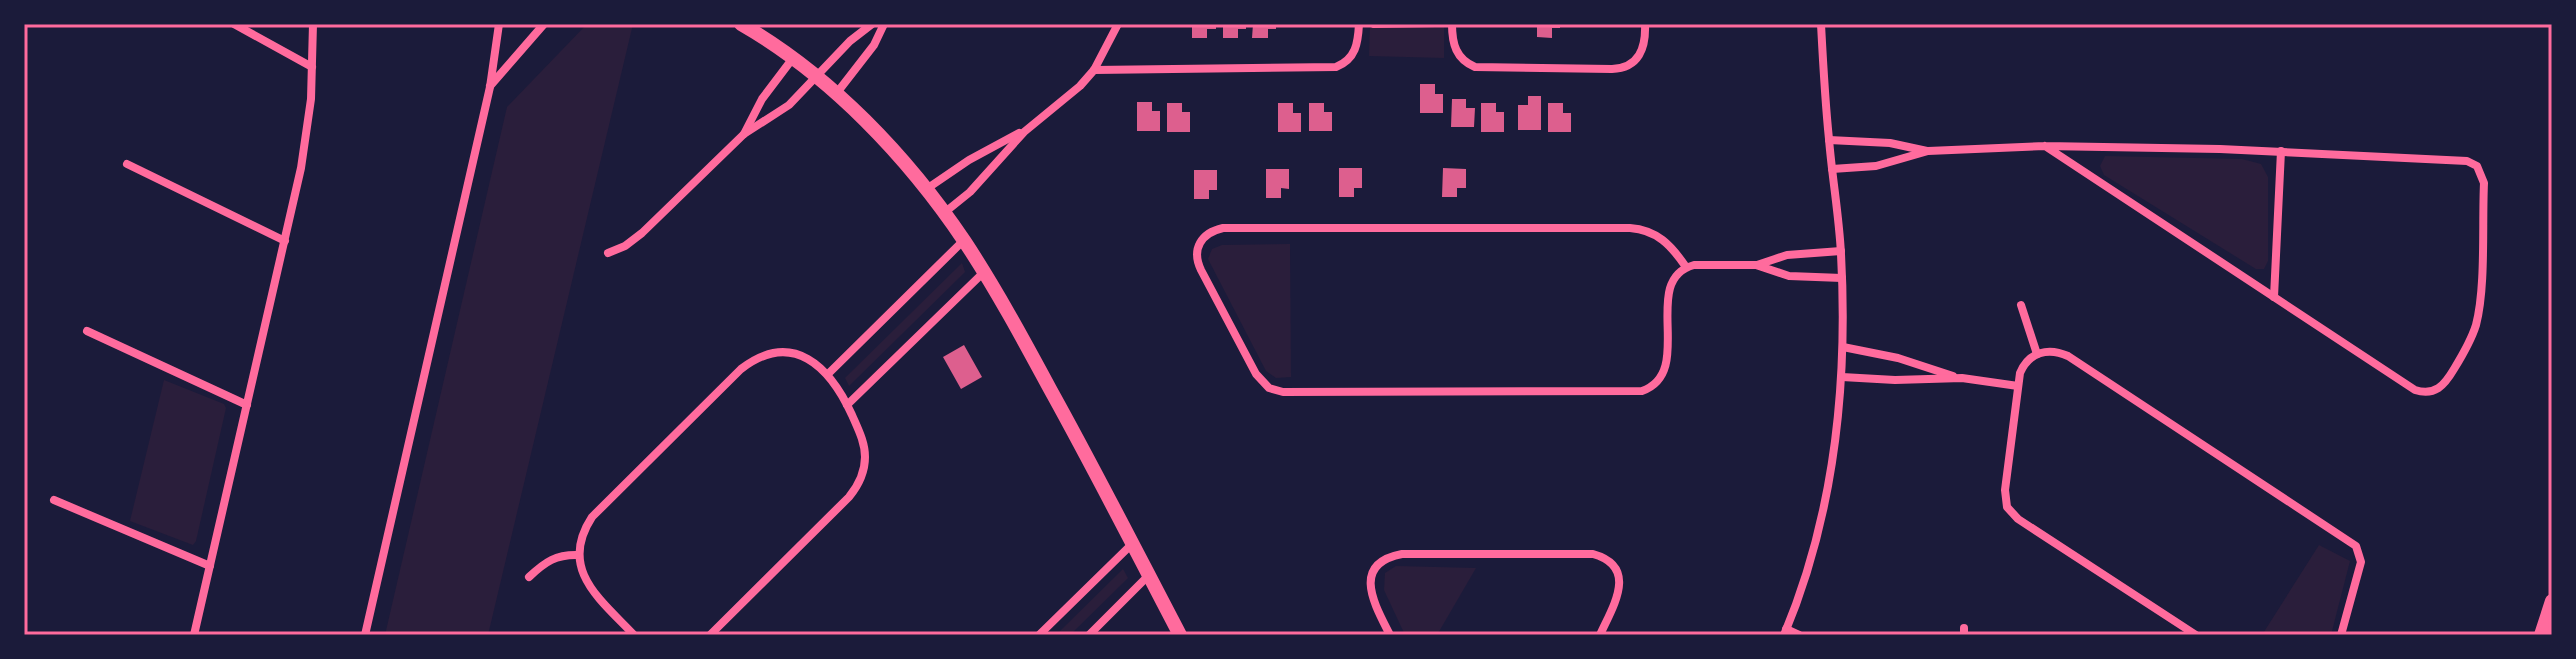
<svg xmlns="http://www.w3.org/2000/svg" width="2576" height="659" font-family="'Open Sans',sans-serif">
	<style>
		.green { fill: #2a1e3b }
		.building { fill: #dd5f8e }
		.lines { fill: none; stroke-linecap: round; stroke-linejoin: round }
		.path { stroke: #ff6b9d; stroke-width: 4 }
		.minor { stroke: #ff6b9d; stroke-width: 8 }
		.tertiary { stroke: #ff6b9d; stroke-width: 14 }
		.neatline { fill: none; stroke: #ff6b9d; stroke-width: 3 }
	</style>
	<rect width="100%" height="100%" fill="#1b1b3a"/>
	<g class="green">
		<polygon points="587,24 633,24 488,635 385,635 507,107"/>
		<polygon points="1370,24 1444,24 1444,58 1369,56"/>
		<polygon points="2105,156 2242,159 2261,164 2268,177 2268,261 2264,269 2256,269 2104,175 2100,166"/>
		<polygon points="1290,244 1291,377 1276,378 1266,371 1208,259 1212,249 1222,245"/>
		<polygon points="962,263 965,272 849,386 845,378"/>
		<polygon points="164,380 224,404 226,408 196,541 193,545 130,521"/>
		<polygon points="2319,545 2350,561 2331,635 2262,635"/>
		<polygon points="1396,566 1476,568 1437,635 1405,635 1384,590 1385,573"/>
		<polygon points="1123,569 1128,578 1070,635 1056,635"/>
	</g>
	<g class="building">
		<polygon points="1192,24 1216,24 1216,29 1207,29 1207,38 1192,38"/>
		<polygon points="1223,24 1246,24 1246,29 1238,29 1238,38 1223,38"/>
		<polygon points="1253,24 1276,24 1276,29 1268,29 1268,38 1252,38"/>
		<polygon points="1537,24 1560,24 1560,28 1552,28 1552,38 1537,37"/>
		<polygon points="1420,84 1435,84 1435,94 1443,94 1443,113 1420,113"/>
		<polygon points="1528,96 1541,96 1541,130 1518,130 1518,105 1528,105"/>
		<polygon points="1452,99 1466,99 1466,108 1475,108 1474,127 1451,127"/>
		<polygon points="1137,102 1152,102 1152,111 1160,111 1160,131 1137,131"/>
		<polygon points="1167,103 1182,103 1182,112 1190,112 1190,132 1167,132"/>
		<polygon points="1278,103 1293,103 1293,113 1301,113 1301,132 1278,132"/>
		<polygon points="1309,103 1324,103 1324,112 1332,112 1332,131 1309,131"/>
		<polygon points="1481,103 1496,103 1496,112 1504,112 1504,132 1481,132"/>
		<polygon points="1548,103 1563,103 1563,113 1571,113 1571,132 1548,132"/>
		<polygon points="1339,168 1362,168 1362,188 1354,188 1354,197 1339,197"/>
		<polygon points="1443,168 1466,169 1466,188 1457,188 1457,197 1442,197"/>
		<polygon points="1266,169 1289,169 1289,189 1281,188 1281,198 1266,198"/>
		<polygon points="1194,170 1217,170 1217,190 1209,190 1209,199 1194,199"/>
		<polygon points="964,345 982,377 961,389 943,357"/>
	</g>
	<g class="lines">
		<polyline class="path" points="1373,26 1436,25"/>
		<g class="minor">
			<polyline points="234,24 312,67"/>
			<path d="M1452 24C1452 44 1456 59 1475 67L1612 69C1639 68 1646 48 1645 24"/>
			<path d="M1094 70 1336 67C1356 59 1358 43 1359 24"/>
			<polyline points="490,86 544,24"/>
			<polyline points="836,94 874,45 884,24"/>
			<polyline points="744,134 762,99 793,58"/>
			<polyline points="1829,140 1890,143 1927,151"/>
			<polyline points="127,164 285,241"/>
			<path d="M1832 169 1876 166 1928 151 2045 146 2220 149 2467 161 2477 166 2484 183C2482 224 2486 287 2476 325 2471 341 2462 356 2454 369 2444 386 2435 396 2415 390L2045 146"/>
			<polyline points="925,190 969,160 1019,133"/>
			<polyline points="944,213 970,192 1024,132 1080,86 1094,70 1118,24"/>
			<polyline points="608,253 625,246 642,233 744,134 789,105 850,41 872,24"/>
			<polyline points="1757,265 1787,255 1841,251"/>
			<path d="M1686 267C1671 245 1657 230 1630 228H1223C1201 233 1191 249 1201 270L1256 374 1269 388 1283 392 1642 391C1697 372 1638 280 1694 265H1756L1789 276 1842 278"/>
			<polyline points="2274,297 2281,151"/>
			<polyline points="2021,305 2037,354"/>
			<polyline points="87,331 247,405"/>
			<polyline points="1843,347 1898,358 1953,376"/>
			<polyline points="828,374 964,240"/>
			<polyline points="1842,377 1895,380 1962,378 2018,386"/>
			<polyline points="847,405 984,272"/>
			<polyline points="54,500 210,566"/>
			<path d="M529 577C545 562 556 554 579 555"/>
			<polyline points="1964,628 1964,635"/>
			<polyline points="1786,629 1799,635"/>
			<polyline points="194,635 301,168 311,99 313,24"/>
			<polyline points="365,635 490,87 499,24"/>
			<path d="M634 635C600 599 558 569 592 517L741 369C793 329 830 367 852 415 858 429 865 442 865 457 865 473 858 486 849 497L710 635"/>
			<polyline points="1039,635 1132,544"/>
			<polyline points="1089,635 1149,575"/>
			<path d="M1390 635C1375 605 1350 564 1402 554H1593C1639 567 1613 606 1600 635"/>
			<path d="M1784 635C1834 516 1848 382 1841 254 1839 215 1832 177 1829 139 1825 101 1823 62 1821 24"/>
			<path d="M2196 635 2018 519 2007 507 2005 490 2020 373C2029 352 2048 347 2068 356L2356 546 2361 562 2341 635"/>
		</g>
		<g class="tertiary">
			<path d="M741 24C830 75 908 157 965 242 996 289 1023 339 1050 389 1095 470 1137 553 1180 635"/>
			<polyline points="2541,635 2552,601"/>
		</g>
	</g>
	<rect width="2576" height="659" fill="none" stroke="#1b1b3a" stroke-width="52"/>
	<rect x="26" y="26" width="2524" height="607" class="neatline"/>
</svg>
